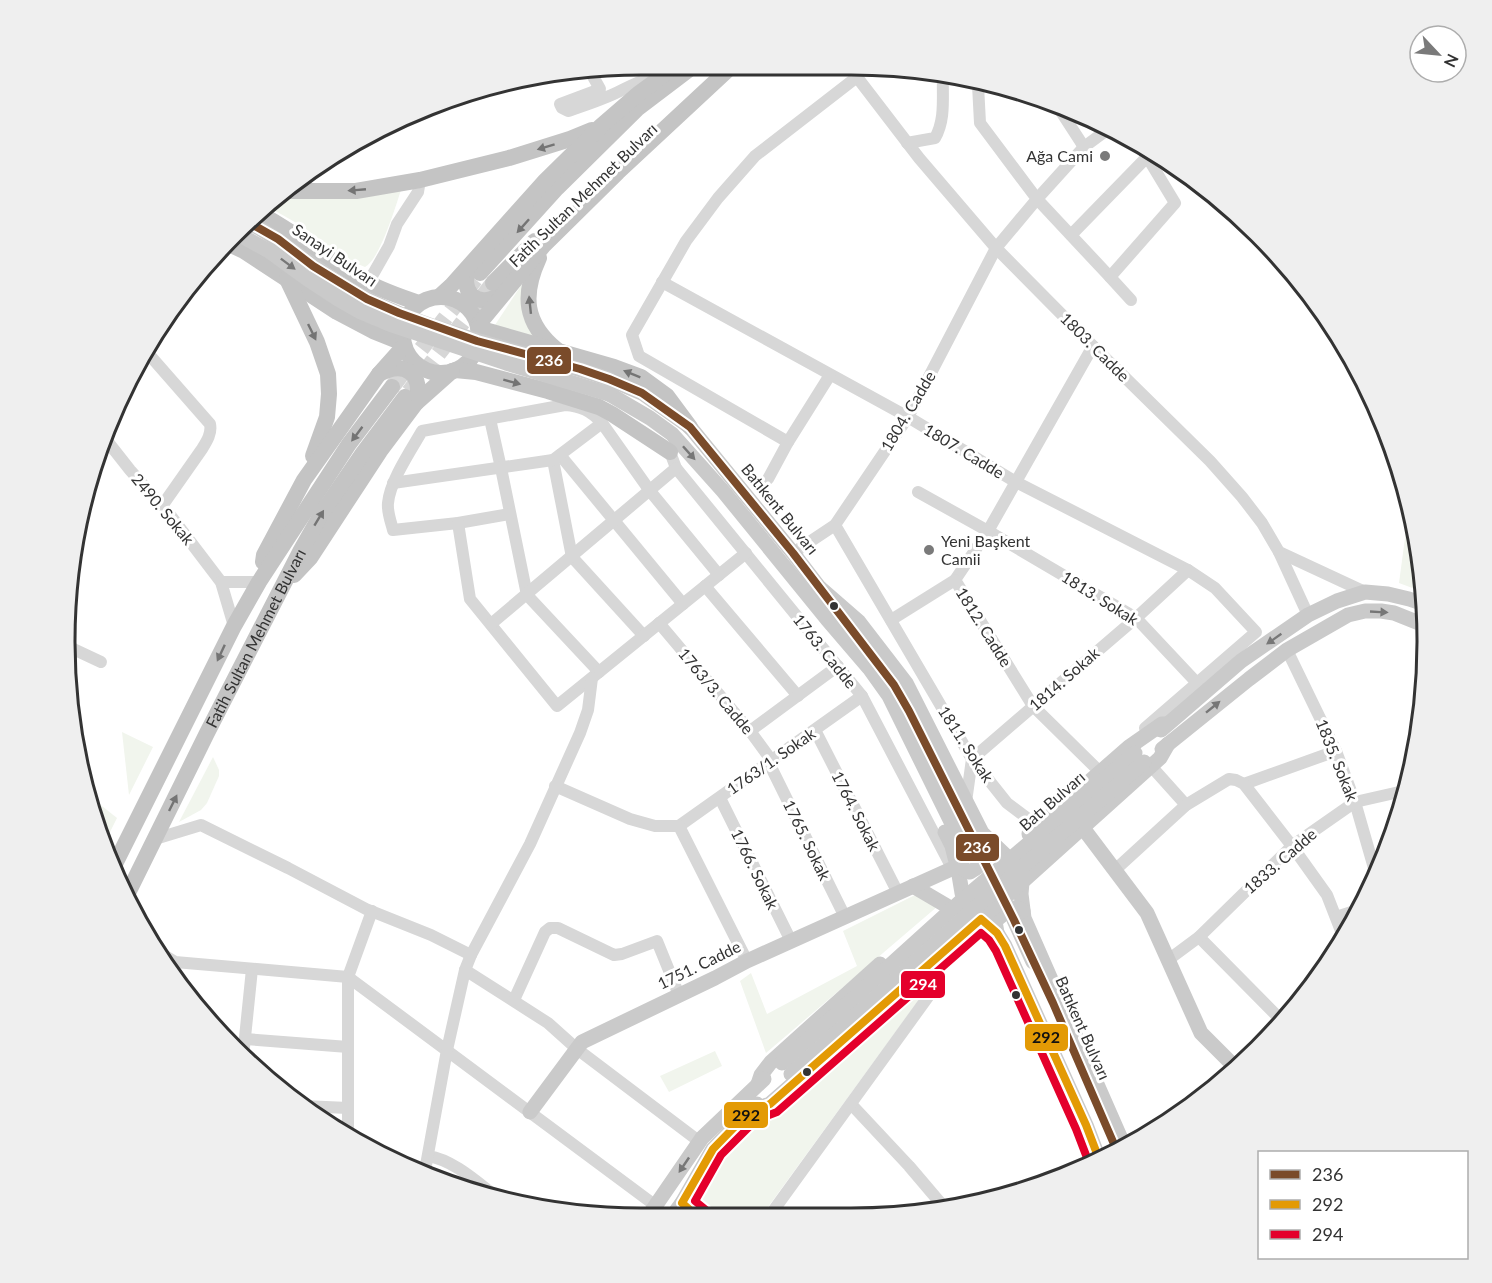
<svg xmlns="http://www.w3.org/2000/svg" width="1492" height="1283" font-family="Lato,sans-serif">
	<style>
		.green { fill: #f1f5ed }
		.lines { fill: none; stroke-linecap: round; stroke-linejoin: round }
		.highway-tunnel { stroke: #d6d6d6; stroke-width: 16; stroke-dasharray: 16 8; stroke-linecap: butt }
		.minor { stroke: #d7d7d7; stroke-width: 12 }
		.major { stroke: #cacaca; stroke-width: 15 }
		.highway { stroke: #c4c4c4; stroke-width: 16 }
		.major-bridge { stroke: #cacaca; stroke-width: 15 }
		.bus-1-casing { stroke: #fff; stroke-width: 12 }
		.bus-2-casing { stroke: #fff; stroke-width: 12 }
		.bus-3-casing { stroke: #fff; stroke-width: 12 }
		.bus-1 { stroke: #7a4b2a; stroke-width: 8 }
		.bus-2 { stroke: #e39a05; stroke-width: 8 }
		.bus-3 { stroke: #e4002b; stroke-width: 8 }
		.oneway { fill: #747474 }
		.oneway2 { fill: #777 }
		.poi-dot { fill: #7a7a7a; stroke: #fff; stroke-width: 2 }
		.bus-dot { fill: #333; stroke: #fff; stroke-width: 2 }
		.labels { text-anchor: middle; stroke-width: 6; stroke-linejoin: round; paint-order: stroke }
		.poi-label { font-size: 16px; fill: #333; stroke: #fff; text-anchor: end }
		.street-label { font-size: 16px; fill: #333; stroke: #fff }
		.rim { fill: none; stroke: #333; stroke-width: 3 }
		.line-badge { stroke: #fff; stroke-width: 2 }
		.badge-label { font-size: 16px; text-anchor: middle; font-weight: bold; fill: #fff }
		.pale-badge-label { font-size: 16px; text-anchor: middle; font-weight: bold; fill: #111 }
	</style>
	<rect width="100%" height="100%" fill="#fff"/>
	<g class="green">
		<path d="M401 190C395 208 380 259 365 267L346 259 300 225 265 205 275 199H324Z"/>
		<polygon points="522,284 538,339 495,325"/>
		<polygon points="1409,508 1423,566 1423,592 1399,583"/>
		<polygon points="122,732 153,747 129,795"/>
		<polygon points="213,757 219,770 219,776 207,803 201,810 179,822"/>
		<polygon points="88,795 117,818 104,844 95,827"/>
		<polygon points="917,894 938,906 766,1053 740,981 751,973 767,1014 857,966 843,931"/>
		<polygon points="953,953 760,1218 712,1218 692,1203 754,1120"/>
		<polygon points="715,1051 722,1066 669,1092 660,1076"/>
	</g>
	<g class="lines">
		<g class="highway-tunnel">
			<polyline points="392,387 480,273"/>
			<polyline points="409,392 493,283"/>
		</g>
		<g class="minor">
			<polyline points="850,68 919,158 996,248 1093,346 1210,461 1242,497 1262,523 1279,552 1365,592"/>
			<path d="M590 71 600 89 560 104 562 108 568 111C586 105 605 99 622 90 634 85 643 78 657 78"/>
			<polyline points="1060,110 1084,147"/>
			<path d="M907 143 935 138C946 119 942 96 943 75"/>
			<polyline points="1071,235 1147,157"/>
			<polyline points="1110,277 1037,199 1084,147 1111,127"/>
			<polyline points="662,282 908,417 1016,482 1188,570 1215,588 1256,632 1145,728"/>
			<polyline points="368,283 389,246 397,224 418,192 420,180"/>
			<polyline points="1131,300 1110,277 1175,203 1140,145"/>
			<polyline points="1093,346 988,531 955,580 1033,706 1098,770"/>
			<path d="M146 351 210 424C212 433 207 441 202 449L162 506"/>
			<polyline points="490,419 501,468 527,595 599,672"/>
			<polyline points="104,437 130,470 170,515 221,582 234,626"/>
			<polyline points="788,442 639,356 632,335 686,241 718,198 755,156 857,77"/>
			<polyline points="670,452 676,468 862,696 952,868"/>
			<polyline points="560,455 683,604"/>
			<polyline points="553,460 572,557 644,636"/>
			<polyline points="768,479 788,442 830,375"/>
			<polyline points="393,483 553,460 602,423"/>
			<polyline points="918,492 988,531 1136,618 1197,683"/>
			<path d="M510 514 458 523 393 530C391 522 387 512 388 503 390 481 411 450 422 431L565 405C581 406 591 411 602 423L650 491 719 575"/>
			<polyline points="458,523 470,599 557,706 746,553"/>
			<polyline points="835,525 972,759 1007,803 1035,824 1044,816"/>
			<polyline points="1279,552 1308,615"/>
			<polyline points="793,553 835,525 908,417 996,248 1037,199 980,123 978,85"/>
			<polyline points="221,582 259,582"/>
			<polyline points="705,586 798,696"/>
			<polyline points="891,620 955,580"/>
			<polyline points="659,623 750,731 772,761"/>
			<polyline points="491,624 676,468"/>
			<polyline points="69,647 101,662"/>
			<polyline points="1287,650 1336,751 1355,802 1376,875"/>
			<polyline points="815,730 898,893"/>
			<polyline points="750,731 838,666"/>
			<polyline points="769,763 845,917"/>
			<polyline points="1151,766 1186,805"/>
			<polyline points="1244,784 1336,751"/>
			<polyline points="555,786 630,819 655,826 679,826"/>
			<polyline points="720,798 791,941"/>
			<polyline points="966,802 972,759 1136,618 1188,570"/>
			<polyline points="679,826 862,696"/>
			<polyline points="679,826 747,961"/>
			<polyline points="155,839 201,825 288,868 366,909 431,935 471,955"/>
			<polyline points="1115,870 1186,805 1229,779 1236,780 1244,784 1292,846 1327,895 1343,936"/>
			<polyline points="1336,917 1361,909"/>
			<polyline points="1199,937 1282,1021"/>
			<polyline points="155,948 165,956 175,962 348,977 656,1206"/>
			<polyline points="1168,960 1199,937 1292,846 1355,802 1408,790"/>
			<polyline points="465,970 548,1023 577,1049 700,1142"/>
			<polyline points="514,1000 545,932 550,928 558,928 614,955 622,954 657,941 679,995"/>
			<polyline points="245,1039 348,1047"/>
			<polyline points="243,1057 252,969"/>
			<polyline points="851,1104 909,1166 943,1206"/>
			<polyline points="303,1106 348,1108"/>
			<polyline points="348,1136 348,977 372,911"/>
			<path d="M428 1156C454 1160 478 1183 499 1199"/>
			<polyline points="424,1176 447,1050 465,970 471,955 530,844 580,733 588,710 592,678"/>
			<polyline points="768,1218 933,990"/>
		</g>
		<g class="major">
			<polyline points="609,379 642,393 690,427 793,553 894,685 979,850"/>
			<polyline points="609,394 650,418 672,434 723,491 827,619 869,668 889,696 959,838 966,854"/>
			<polyline points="820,588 859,622 906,683 982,833 1005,855 1022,882 1021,894 1024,918 1125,1148"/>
			<polyline points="1161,730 1241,661 1308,615 1337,601 1365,592 1388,594 1409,599 1424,604"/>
			<polyline points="1162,749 1249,679 1287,650 1348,615 1365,611 1381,611 1394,613 1424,625"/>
			<polyline points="1083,828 1147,913 1201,1033 1237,1069"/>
			<polyline points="945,832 952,846 958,869 962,893 981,919 997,933"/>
			<polyline points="1029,834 1129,747 1162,724 1167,724"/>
			<polyline points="913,886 947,906"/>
			<polyline points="1023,911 1017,908 1011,908 995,921 997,933 1005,946 1086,1125 1099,1159"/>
			<polyline points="1014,920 1033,962"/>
			<polyline points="758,1084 761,1075 771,1062 880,964"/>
			<polyline points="750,1111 770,1104 971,928 1160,758 1168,744"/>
			<path d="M530 1112 582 1042 715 978 747 961 958 866 970 872C988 862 990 857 986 838"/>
			<polyline points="682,1203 699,1218"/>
			<polyline points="647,1218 702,1138 764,1079"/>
			<polyline points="671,1218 682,1203 713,1149 757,1104"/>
		</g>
		<g class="highway">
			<polyline points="285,191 356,191 420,180 509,158 570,139 592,130"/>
			<path d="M257 212C296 232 329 261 367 282 383 291 401 297 419 303"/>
			<polyline points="229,244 244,251 337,312 373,331 403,343"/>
			<path d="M539 258C522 295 524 323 557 350"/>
			<path d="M471 265C456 290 478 312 502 293"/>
			<polyline points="480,273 557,188 637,109 695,65"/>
			<polyline points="287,279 317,342 328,374 329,394 327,417 313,456"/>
			<polyline points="493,283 535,241"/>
			<polyline points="440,296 451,286 544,182 601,126 638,94 660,78 675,65"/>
			<circle cx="441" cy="335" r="38"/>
			<polyline points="478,325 544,245 618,172 732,66"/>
			<polyline points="478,328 614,367 641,377 667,396 690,427"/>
			<polyline points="455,370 476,372 548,391 599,407 612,414 670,452"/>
			<path d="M379 374C405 360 424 374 416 403"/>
			<polyline points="263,562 264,555 304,480 379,374 404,346"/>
			<polyline points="294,575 310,558 380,451 416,403 452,371"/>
			<polyline points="114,866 234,626 259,582 349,444 392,387"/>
			<path id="s1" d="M128 893 207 733 301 550 322 513 363 453 405 397"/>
		</g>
		<g class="major-bridge">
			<path d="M248 222C272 234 291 250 313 265 330 278 348 289 367 299 442 337 530 352 609 379"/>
			<polyline points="238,234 269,251 306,278 338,299 359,311 392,325 506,363 609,394"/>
			<polyline points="782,1063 960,902 1135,753"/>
			<polyline points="791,1074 969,913 1144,762"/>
		</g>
		<defs>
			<polyline id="bus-1" points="248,222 278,239 313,266 367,299 399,313 477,341 580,369 609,379 642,393 690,427 793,553 894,685 909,711 1014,920 1053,1003 1117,1151"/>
			<polyline id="bus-2" points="699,1218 682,1203 713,1149 750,1111 770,1104 981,919 997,933 1005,946 1086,1125 1099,1159"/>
			<polyline id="bus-3" points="706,1210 695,1201 721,1155 756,1120 777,1112 981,933 989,940 996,951 1076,1129 1089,1163"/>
		</defs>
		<use href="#bus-1" class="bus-1-casing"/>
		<use href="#bus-2" class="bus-2-casing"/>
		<use href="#bus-3" class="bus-3-casing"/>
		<use href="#bus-1" class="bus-1"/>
		<use href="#bus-2" class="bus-2"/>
		<use href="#bus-3" class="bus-3"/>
	</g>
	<defs><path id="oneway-solid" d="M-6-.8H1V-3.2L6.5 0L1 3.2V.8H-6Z" transform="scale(1.5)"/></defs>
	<g class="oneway">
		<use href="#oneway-solid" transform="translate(546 147) rotate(163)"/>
		<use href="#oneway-solid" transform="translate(357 190) rotate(175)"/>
		<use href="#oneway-solid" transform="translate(523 226) rotate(132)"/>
		<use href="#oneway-solid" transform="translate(530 305) rotate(-96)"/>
		<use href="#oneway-solid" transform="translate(312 332) rotate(64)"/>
		<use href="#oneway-solid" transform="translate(632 374) rotate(-158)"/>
		<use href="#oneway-solid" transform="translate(512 382) rotate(15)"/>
		<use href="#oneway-solid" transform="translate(357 434) rotate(127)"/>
		<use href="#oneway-solid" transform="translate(319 518) rotate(-59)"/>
		<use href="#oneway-solid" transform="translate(221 653) rotate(115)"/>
		<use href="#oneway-solid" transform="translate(173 803) rotate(-64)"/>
	</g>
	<g class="oneway2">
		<use href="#oneway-solid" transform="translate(288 264) rotate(37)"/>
		<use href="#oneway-solid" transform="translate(689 453) rotate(48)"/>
		<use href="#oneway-solid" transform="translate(1379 612) rotate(3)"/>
		<use href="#oneway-solid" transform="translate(1274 639) rotate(145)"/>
		<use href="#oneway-solid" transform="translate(1213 707) rotate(-39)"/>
		<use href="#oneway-solid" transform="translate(684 1165) rotate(124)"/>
	</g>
	<g class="poi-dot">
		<circle cx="1105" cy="156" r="6"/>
		<circle cx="929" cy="550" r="6"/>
	</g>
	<g class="bus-dot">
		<circle cx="834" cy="606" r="5"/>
		<circle cx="1019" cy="930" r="5"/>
		<circle cx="1016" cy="995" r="5"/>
		<circle cx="807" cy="1072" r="5"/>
	</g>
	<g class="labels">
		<g class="poi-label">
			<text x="1093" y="162">Ağa Cami</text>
			<text x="941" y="547" text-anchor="start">Yeni Başkent<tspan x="941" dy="18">Camii</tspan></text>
		</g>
		<g class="street-label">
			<text transform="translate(583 195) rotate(-44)" y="6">Fatih Sultan Mehmet Bulvarı</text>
			<text transform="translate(335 255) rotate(34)" y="6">Sanayi Bulvarı</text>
			<text transform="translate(1095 347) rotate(45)" y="6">1803. Cadde</text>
			<text transform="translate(908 411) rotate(-59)" y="6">1804. Cadde</text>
			<text transform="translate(964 451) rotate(31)" y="6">1807. Cadde</text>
			<text transform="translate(163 509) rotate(50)" y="6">2490. Sokak</text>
			<text transform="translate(780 509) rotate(51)" y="6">Batıkent Bulvarı</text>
			<text transform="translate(1100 598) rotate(32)" y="6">1813. Sokak</text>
			<text transform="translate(984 627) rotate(58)" y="6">1812. Cadde</text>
			<text dy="6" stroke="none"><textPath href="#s1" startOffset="285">Fatih Sultan Mehmet Bulvarı</textPath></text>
			<text transform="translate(825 651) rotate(51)" y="6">1763. Cadde</text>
			<text transform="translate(1064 679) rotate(-41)" y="6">1814. Sokak</text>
			<text transform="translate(716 691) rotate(50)" y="6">1763/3. Cadde</text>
			<text transform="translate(966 744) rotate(57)" y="6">1811. Sokak</text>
			<text transform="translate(1337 760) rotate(68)" y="6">1835. Sokak</text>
			<text transform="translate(771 761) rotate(-35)" y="6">1763/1. Sokak</text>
			<text transform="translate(1052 801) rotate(-41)" y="6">Batı Bulvarı</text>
			<text transform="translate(856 811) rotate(63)" y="6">1764. Sokak</text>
			<text transform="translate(807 840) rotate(64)" y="6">1765. Sokak</text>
			<text transform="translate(1280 861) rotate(-41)" y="6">1833. Cadde</text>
			<text transform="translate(755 869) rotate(64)" y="6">1766. Sokak</text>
			<text transform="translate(699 965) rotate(-26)" y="6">1751. Cadde</text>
			<text transform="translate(1083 1028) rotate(66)" y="6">Batıkent Bulvarı</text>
		</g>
	</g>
	<path d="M0 0H1492V1283H0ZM641 75H851A566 566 0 0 1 1417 641V642A566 566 0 0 1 851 1208H641A566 566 0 0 1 75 642V641A566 566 0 0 1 641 75Z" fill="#efefef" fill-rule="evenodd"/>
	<path class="rim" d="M641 75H851A566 566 0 0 1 1417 641V642A566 566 0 0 1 851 1208H641A566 566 0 0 1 75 642V641A566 566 0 0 1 641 75Z"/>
	<g class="line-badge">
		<rect x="526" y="346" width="46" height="29" rx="6" fill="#7a4b2a"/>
		<rect x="955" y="833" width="45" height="29" rx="6" fill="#7a4b2a"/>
		<rect x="900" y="970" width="46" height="29" rx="6" fill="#e4002b"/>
		<rect x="1024" y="1023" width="45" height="29" rx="6" fill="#e39a05"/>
		<rect x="723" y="1101" width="46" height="28" rx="6" fill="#e39a05"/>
	</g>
	<g class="badge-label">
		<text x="549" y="366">236</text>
		<text x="977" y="853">236</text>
		<text x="923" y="990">294</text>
	</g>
	<g class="pale-badge-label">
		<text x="1046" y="1043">292</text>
		<text x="746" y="1121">292</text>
	</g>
	<rect x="1258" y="1151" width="210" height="108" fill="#ffffff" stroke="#adadad" stroke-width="1.5"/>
	<rect x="1270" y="1170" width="30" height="9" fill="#7a4b2a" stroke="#adadad" stroke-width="1.5"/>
	<text x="1312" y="1181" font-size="18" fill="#333333">236</text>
	<rect x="1270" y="1200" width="30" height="9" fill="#e39a05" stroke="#adadad" stroke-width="1.5"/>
	<text x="1312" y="1211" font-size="18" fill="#333333">292</text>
	<rect x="1270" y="1230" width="30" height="9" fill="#e4002b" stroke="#adadad" stroke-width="1.5"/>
	<text x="1312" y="1241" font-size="18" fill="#333333">294</text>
	<g transform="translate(1438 54) rotate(116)"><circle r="28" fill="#ffffff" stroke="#adadad" stroke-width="1.5"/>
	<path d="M0-4.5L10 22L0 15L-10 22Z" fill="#7a7a7a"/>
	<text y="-9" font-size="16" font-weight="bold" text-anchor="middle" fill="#333333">N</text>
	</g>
</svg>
